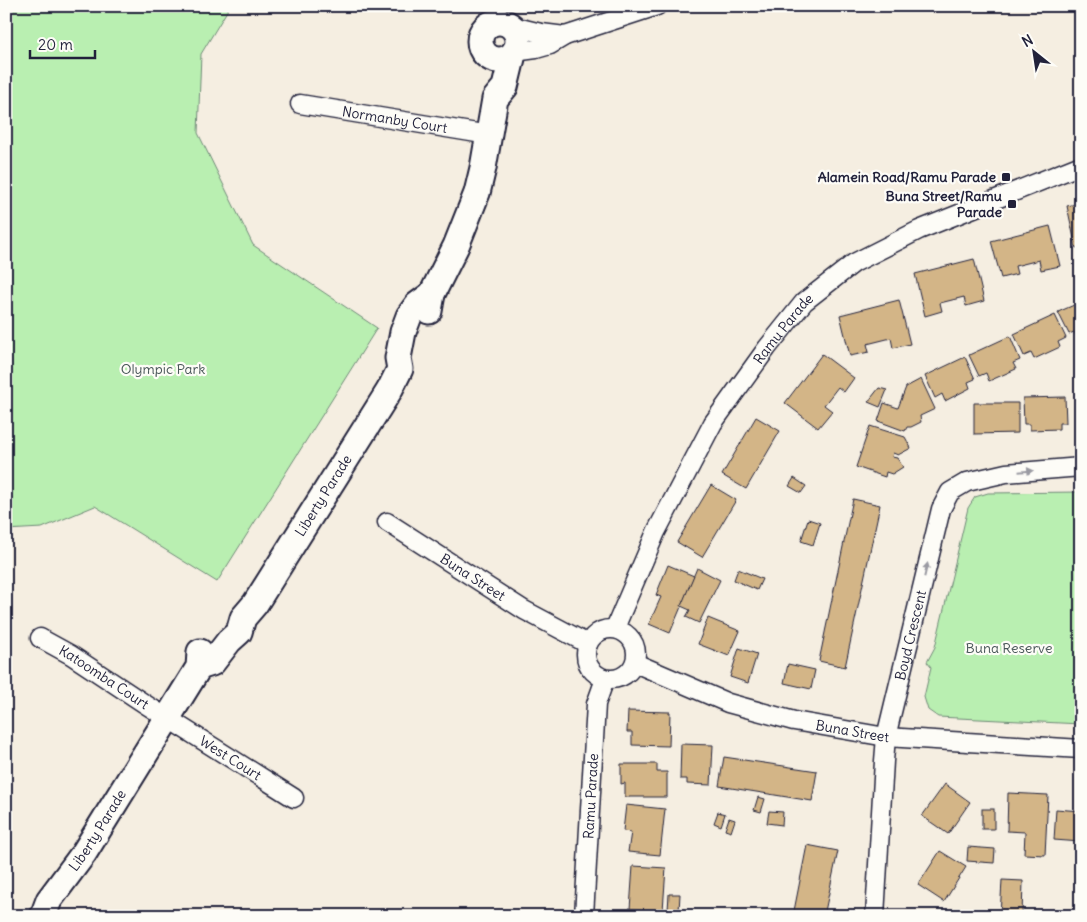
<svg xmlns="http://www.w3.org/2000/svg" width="1087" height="922" font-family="Delius,sans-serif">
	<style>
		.green { fill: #b9efb1; stroke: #6e8876 }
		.building { fill: #d3b587; stroke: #22223b }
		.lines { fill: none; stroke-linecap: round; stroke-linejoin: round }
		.street-casing { stroke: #22223b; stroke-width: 21 }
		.secondary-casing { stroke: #22223b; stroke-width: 29 }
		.street { stroke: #fdfcf7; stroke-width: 18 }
		.secondary { stroke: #fdfcf7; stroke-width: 25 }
		.oneway { fill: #9a9aa2 }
		.poi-dot { fill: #22223b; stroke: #fdfcf7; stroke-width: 2 }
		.labels { text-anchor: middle; stroke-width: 4.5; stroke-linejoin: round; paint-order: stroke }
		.street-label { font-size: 14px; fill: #22223b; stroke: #fdfcf7 }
		.poi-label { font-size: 14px; font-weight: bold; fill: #22223b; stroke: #fdfcf7; text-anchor: end }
		.park-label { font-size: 14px; fill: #485558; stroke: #fdfcf7 }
	</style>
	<rect width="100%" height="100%" fill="#f5eee1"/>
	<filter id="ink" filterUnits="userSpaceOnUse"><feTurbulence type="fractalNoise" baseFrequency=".02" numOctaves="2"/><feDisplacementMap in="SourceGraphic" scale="10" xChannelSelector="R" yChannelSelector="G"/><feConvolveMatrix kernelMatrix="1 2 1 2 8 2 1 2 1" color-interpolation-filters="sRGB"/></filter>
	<g filter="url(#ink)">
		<g class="green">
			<polygon points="6,6 230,6 201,54 198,133 253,245 377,328 217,582 95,506 42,528 6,530"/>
			<polygon points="1081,492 1081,724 938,717 928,710 924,697 931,667 927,662 935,647 968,508 975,497 988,493"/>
		</g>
		<g class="building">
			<polygon points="1081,203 1081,247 1076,248 1067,206"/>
			<polygon points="1050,226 1060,266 1041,270 1039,260 1015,266 1017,274 1001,278 991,241"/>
			<polygon points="974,259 984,301 966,306 964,297 940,303 942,311 925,316 915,274"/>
			<polygon points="899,300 910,344 893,348 891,338 867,344 869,352 850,356 840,315"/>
			<polygon points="1081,302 1081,337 1077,338 1074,332 1069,334 1058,312"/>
			<polygon points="1055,315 1066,338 1058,342 1060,347 1034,359 1031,353 1024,356 1014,334"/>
			<polygon points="1010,336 1020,360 1013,363 1016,369 989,381 986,373 979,376 969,355"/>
			<polygon points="822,354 854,378 844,392 838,387 824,405 832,411 818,428 785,403"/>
			<polygon points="965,357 975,379 968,382 970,388 945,401 942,394 935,398 925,376"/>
			<polygon points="921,379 935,409 920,416 921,422 911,427 907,427 905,431 878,421 884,403 898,408 906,387"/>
			<polygon points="879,388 887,390 880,407 868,402"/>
			<polygon points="1065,397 1066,423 1059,423 1059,429 1030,430 1030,424 1024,424 1023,398"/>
			<polygon points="974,403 1018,403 1018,433 974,434"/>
			<polygon points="756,417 780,431 746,489 722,475"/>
			<polygon points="870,426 905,437 911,448 898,455 893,453 892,457 897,458 903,467 892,474 886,472 885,477 856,467"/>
			<polygon points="794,478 806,486 801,493 789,486"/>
			<polygon points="711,485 736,500 702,557 677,542"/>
			<polygon points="853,499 880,505 845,667 819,661"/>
			<polygon points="808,519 820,523 813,545 801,541"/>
			<polygon points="668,565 694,576 670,633 649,624 661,597 656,595"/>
			<polygon points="697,568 720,580 699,623 686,617 690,610 681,606"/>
			<polygon points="738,569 762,579 757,590 734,580"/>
			<polygon points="708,618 740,631 729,656 698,644"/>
			<polygon points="739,648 757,654 748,683 730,677"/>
			<polygon points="788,664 815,670 811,689 784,683"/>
			<polygon points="628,711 670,712 669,746 632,745 632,732 627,732"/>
			<polygon points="681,744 713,745 711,785 687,784 687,779 680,779"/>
			<polygon points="724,757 817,771 812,801 719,786"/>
			<polygon points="621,764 657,764 657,772 667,772 667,797 625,797 625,783 621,784"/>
			<polygon points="945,784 970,802 948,834 922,816"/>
			<polygon points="1008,793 1048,795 1045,855 1024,854 1025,832 1007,831"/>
			<polygon points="758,797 765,799 761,812 754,810"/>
			<polygon points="626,805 665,809 660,855 628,852 631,832 623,831"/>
			<polygon points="1079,807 1081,807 1081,842 1054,840 1056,809 1080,811"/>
			<rect x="982" y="809" width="12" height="20"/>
			<polygon points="769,811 783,812 782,825 767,823"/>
			<polygon points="718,812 725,814 721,826 714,823"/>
			<polygon points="729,818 735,820 731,832 725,830"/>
			<polygon points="807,845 838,851 824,916 793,916"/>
			<polygon points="968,847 995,849 994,863 967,861"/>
			<polygon points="940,851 966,867 944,902 918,885"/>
			<polygon points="633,866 666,868 663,910 630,909"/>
			<polygon points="1002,880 1023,881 1022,916 1000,916"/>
			<polygon points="669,894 680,894 679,911 668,910"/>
			<polygon points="935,913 977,915 976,916 935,916"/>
		</g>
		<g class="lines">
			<defs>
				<g id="street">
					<polyline points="512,26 541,33 565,36"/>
					<polyline points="514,52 536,49 550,45 565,36 657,6"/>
					<path id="s1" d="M300 104 489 135"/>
					<path id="s2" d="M387 522 524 610 588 644"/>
					<path id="s3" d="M615 628 656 532 713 423 767 348 804 302 854 263 919 230 1081 165"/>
					<circle cx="611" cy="654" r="25"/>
					<path id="s4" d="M40 638 71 655 145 704 294 798"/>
					<path id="s5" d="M635 663 728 703 794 721 886 737 1081 749"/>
					<path id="s6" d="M584 916 596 704 605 679"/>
					<path id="s7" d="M875 916 884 761 886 737 941 509 950 492 967 482 1006 473 1081 467"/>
				</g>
				<g id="secondary">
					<circle cx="499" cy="41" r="19"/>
					<polyline points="429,311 432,294 456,246 477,193 483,168 495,99 505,87 513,54"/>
					<path id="s8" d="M199 667 212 663 229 641 239 632 243 618 255 604 389 391 400 369 398 358 403 332 409 316 417 305 432 294"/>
					<path id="s9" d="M43 916 49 900 84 853 199 667 200 652"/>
				</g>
			</defs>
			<use href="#street" class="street-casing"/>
			<use href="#secondary" class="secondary-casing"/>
			<use href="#street" class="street"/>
			<use href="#secondary" class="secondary"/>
		</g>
		<defs><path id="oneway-solid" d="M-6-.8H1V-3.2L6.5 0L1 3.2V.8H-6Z" transform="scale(1.25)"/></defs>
		<g class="oneway">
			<use href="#oneway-solid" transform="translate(1026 471) rotate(-5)"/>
			<use href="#oneway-solid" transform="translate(926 570) rotate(-77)"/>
		</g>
	</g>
	<g class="poi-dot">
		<rect x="1001" y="172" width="10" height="10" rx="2.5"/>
		<rect x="1007" y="199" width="10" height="10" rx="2.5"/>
	</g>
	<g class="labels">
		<g class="street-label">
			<text dy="5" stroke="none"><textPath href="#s1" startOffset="96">Normanby Court</textPath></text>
			<text dy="5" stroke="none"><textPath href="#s3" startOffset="345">Ramu Parade</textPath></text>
			<text dy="5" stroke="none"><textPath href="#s8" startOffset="216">Liberty Parade</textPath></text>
			<text dy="5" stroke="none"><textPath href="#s2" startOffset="102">Buna Street</textPath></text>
			<text dy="5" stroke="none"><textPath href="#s7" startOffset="284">Boyd Crescent</textPath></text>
			<text dy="5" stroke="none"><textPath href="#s4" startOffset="75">Katoomba Court</textPath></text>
			<text dy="5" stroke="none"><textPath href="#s5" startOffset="229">Buna Street</textPath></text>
			<text dy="5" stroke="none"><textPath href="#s4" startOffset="225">West Court</textPath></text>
			<text dy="5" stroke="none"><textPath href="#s6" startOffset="120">Ramu Parade</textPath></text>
			<text dy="5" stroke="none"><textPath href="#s9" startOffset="102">Liberty Parade</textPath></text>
		</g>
		<g class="poi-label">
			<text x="996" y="182">Alamein Road/Ramu Parade</text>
			<text x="1002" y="201">Buna Street/Ramu<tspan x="1002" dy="16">Parade</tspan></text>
		</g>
		<g class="park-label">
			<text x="163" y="374">Olympic Park</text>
			<text x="1009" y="653">Buna Reserve</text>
		</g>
	</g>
	<rect width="1087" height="922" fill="none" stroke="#fdfcf7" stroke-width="25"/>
	<rect x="12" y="12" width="1062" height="897" fill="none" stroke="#22223b" stroke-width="2" filter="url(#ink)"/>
	<g transform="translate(1034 52) rotate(330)" stroke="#fdfcf7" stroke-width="4" paint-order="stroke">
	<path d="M0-4L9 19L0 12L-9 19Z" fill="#22223b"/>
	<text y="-8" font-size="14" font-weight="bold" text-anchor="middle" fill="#22223b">N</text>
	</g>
	<path d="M30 50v8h65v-8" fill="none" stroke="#22223b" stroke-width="2.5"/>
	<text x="38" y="50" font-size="15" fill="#22223b" stroke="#fdfcf7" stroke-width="4" paint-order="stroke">20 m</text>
</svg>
